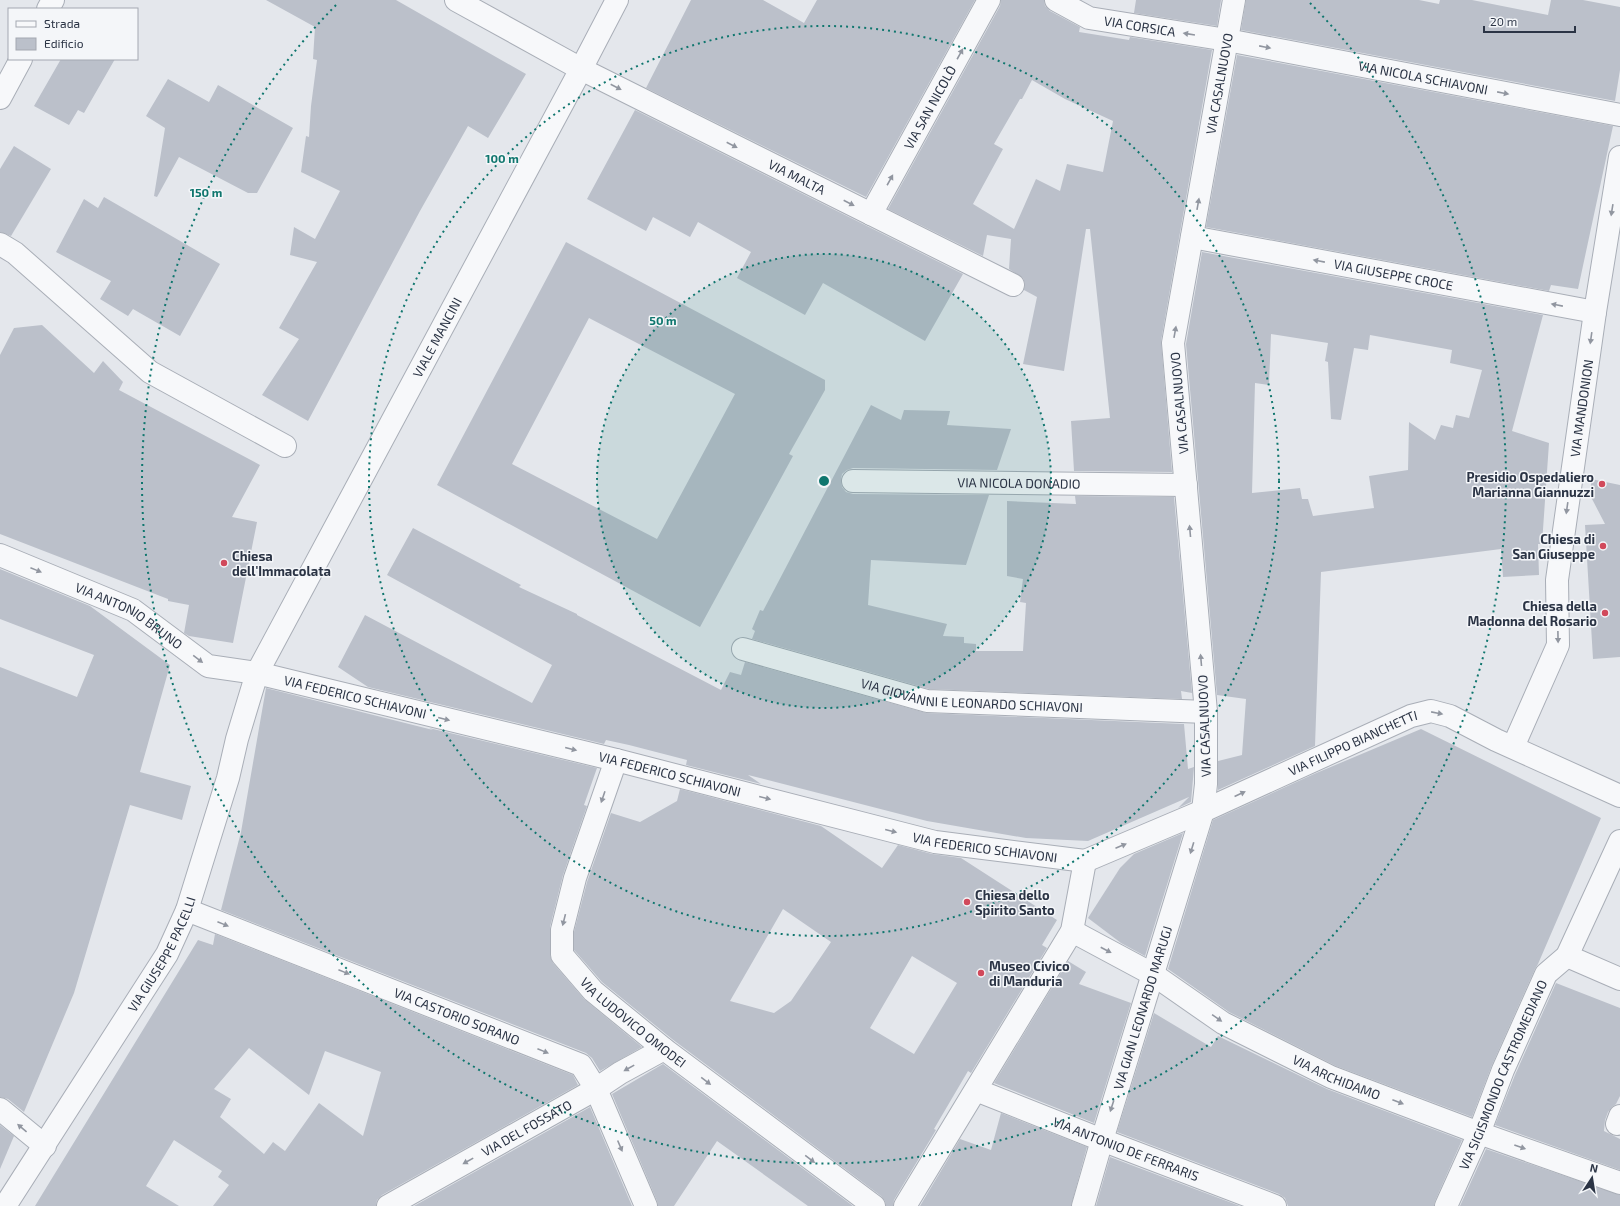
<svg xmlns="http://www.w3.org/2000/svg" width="1620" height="1206" font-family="'Exo 2',sans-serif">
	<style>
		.building { fill: #bbc0ca; fill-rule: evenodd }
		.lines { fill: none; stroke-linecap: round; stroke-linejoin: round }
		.minor-casing { stroke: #a9aeb7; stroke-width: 24 }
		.minor { stroke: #f7f8fa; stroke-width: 22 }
		.oneway { fill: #9196a0 }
		.ring { fill: none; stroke: #0f766e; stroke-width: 2; stroke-dasharray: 2 4 }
		.poi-dot { fill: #d1495b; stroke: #f4f6f9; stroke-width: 1.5 }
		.labels { text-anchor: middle; stroke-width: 3; stroke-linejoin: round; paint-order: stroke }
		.street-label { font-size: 13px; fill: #2b3445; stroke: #f4f6f9 }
		.poi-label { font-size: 13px; font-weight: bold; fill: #2b3445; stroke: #f4f6f9; text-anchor: end }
		.centre { fill: #0f766e; stroke: #f4f6f9; stroke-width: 2 }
		.ring-label { font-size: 12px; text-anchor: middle; font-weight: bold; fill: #0f766e; stroke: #f4f6f9; stroke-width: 3; stroke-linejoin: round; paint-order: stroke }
	</style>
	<rect width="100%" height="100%" fill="#e4e7ec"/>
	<g class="building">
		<polygon points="266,0 396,0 526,74 488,138 468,126 420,211 308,421 262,395 299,339 279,328 317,262 290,255 294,227 315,239 340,191 301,172 306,136 309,137 311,106 317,60 313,59 315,27"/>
		<polygon points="691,0 763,0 804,23 817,0 975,0 866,197 646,88"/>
		<path d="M1001 0H1044L1045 6 1050 11 1080 27 1079 32 1129 40 1130 37 1212 50 1161 341 1172 472 1074 471 1071 421 1110 418 1090 229H1086L1064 371 1023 364 1037 297 1024 290 1025 284 1023 278 1009 269 1011 239 987 235 983 256 888 209 1000 6ZM1032 80 1065 99 1113 121 1103 172 1067 164 1060 191 1036 179 1014 229 973 204 1003 149 994 144 1020 99H1022Z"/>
		<polygon points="1136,0 1221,0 1217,26 1134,13"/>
		<polygon points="1246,0 1419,0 1439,4 1440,0 1472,0 1548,15 1551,0 1583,0 1620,7 1620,70 1615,101 1241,30"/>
		<polygon points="1237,55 1613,126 1578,289 1551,285 1549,291 1206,227"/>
		<polygon points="61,59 115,59 84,113 78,110 69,125 34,106"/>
		<polygon points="168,79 209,102 218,85 293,128 257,193 248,193 179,157 157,197 154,196 165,128 146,116"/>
		<polygon points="635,110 963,274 925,341 823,283 805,315 737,278 751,252 698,222 690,237 653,217 646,231 587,199"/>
		<polygon points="14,146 51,169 11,236 0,232 0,169"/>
		<polygon points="104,197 220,264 180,336 133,309 128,316 100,299 111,281 56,252 84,199 98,208"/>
		<path d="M566 242 825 380V390L789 454 793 456 700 627 437 485ZM589 318 735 394 657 539 512 464Z"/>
		<path d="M1202 252 1543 315 1512 431 1549 443 1542 544H1538L1539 575 1503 577 1501 549 1321 572 1315 746 1218 790V761L1242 755 1246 699 1217 695 1186 344ZM1271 334 1328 343 1325 361 1328 362 1331 419 1341 420 1354 348 1368 350 1370 335 1452 350 1450 363 1482 370 1469 418 1456 415 1453 428 1441 425 1435 440 1409 422 1408 470 1369 476 1374 508 1313 516 1308 499H1302L1300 488 1252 493 1255 383 1269 385Z"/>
		<polygon points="42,325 94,373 103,361 123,382 119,390 260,465 232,517 257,522 233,643 189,636 184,633 189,605 168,601 168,599 0,534 0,355 14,328"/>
		<polygon points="871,405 901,420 904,410 950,411 947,425 1011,429 997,470 853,468 847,470 842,474 841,480 842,487 846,492 853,494 989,495 966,565 871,560 868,605 947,624 943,636 964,637 964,643 976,644 976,651 1023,651 1026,603 1020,602 1023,579 1007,576 1007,501 1076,504 1075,496 1174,497 1192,693 1181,691 1182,699 929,689 752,639 755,631 752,629 760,610 763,611"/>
		<polygon points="1591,479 1620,485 1620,657 1593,659 1585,525 1605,524 1591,497"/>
		<polygon points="413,528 521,585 519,587 577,614 577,615 721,690 730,672 741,675 745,662 926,713 1184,724 1188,769 1194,767 1191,802 1178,808 1189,797 1088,841 1026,838 927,821 748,775 761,784 686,765 687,760 629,745 606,740 604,744 368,687 338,667 365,615 532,703 552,665 387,575"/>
		<polygon points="0,569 90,606 170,665 140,772 191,786 182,820 130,805 74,993 24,1112 8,1099 0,1097 0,667 77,697 94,655 0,619"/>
		<polygon points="266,688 433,730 429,728 597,768 584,805 587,806 563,875 550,927 550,955 553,963 584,999 642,1047 600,1071 592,1058 586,1053 221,910 241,832"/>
		<polygon points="1421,729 1601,818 1538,964 1535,969 1492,1065 1472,1117 1336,1066 1229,1012 1168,969 1213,820 1314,774"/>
		<path d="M680 789 821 826 882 868 898 845 932 854 961 858 1057 920 1042 945 1047 948 971 1073 968 1071 934 1129 936 1130 894 1200 893 1206H886L885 1201 881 1196 672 1039 602 982 574 950V932L587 882 611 813 640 822 677 801ZM783 909 831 942 791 1001 774 1013 730 1001ZM912 956 957 983 914 1054 870 1028Z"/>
		<polygon points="1183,833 1145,956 1121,943 1088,918 1120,868 1134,854"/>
		<path d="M215 934 573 1075 578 1085 382 1195 377 1200 376 1206H213L229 1185 218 1177 222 1171 174 1140 146 1186 179 1206H35L198 940 213 945ZM249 1048 309 1095 325 1051 381 1072 363 1136 319 1103 285 1151 273 1142 264 1154 220 1117 231 1099 214 1089Z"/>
		<polygon points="1068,961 1086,972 1079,984 1131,1003 1094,1123 994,1083"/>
		<polygon points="1556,983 1620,1008 1620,1096 1616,1104 1612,1107 1608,1112 1605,1120 1604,1131 1620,1139 1620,1170 1495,1125 1515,1075"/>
		<polygon points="1154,1013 1211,1047 1218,1036 1327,1089 1462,1140 1435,1201 1434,1206 1288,1206 1285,1198 1279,1194 1117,1132"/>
		<polygon points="663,1064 853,1206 808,1206 717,1141 674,1206 658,1206 657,1201 612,1094"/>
		<polygon points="590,1107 632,1206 414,1206"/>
		<polygon points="1001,1113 1087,1147 1071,1206 920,1206 960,1139 991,1150"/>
		<polygon points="0,1125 14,1136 0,1169"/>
		<polygon points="1486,1149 1620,1195 1620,1206 1460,1206"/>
		<polygon points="1110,1157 1240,1206 1096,1206"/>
	</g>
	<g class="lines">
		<defs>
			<g id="minor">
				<path id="s1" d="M456 0 581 69 1013 285"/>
				<path id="s2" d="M1056 0 1089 18 1227 40 1620 115"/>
				<polyline points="48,9 53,0"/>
				<polyline points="0,98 21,59"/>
				<path id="s3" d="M871 214 989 0"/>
				<path id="s4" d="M1192 237 1595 312"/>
				<polyline points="0,244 15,253 150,372 285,446"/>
				<path id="s5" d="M853 481 1186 485"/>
				<path id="s6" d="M0 555 133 610 208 666 257 673 616 760 935 842 1085 861"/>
				<path id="s7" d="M743 649 927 701 1206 712"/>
				<path id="s8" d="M1513 747 1558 645 1557 580 1595 312 1620 157"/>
				<path id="s9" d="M616 760 575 878 562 930V955L593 991 664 1049 874 1206"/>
				<path id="s10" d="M1085 861 1203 811 1411 716 1431 711 1450 716 1496 740 1620 796"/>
				<path id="s11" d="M187 910 581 1065 596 1089 646 1206"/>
				<path id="s12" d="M1072 931 1154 975 1223 1023 1331 1077 1479 1133 1620 1183"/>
				<polyline points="1567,956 1620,979"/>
				<path id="s13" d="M976 1090 1102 1140 1275 1206"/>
				<polyline points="0,1109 45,1146"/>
				<polyline points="1617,1124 1620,1116"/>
				<path id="s14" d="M5 1206 167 954 187 910 228 778 237 739 257 673 581 69 617 0"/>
				<path id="s15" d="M388 1206 596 1089 620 1073 664 1049"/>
				<polyline points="905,1206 1072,931 1085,861"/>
				<path id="s16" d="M1083 1206 1102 1140 1203 811 1206 784V712L1173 343 1234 0"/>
				<path id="s17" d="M1446 1206 1479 1133 1503 1070 1546 974 1567 956 1620 841"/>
			</g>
		</defs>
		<use href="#minor" class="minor-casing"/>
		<use href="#minor" class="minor"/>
	</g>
	<defs><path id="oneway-solid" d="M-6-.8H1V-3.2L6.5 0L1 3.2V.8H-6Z"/></defs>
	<g class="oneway">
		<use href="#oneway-solid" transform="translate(1189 34) rotate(-171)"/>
		<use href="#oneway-solid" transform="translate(1265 47) rotate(11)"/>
		<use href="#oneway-solid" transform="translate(960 54) rotate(-61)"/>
		<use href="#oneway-solid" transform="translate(616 87) rotate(27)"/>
		<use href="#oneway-solid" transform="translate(1503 93) rotate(11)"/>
		<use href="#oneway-solid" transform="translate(732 145) rotate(27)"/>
		<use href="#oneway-solid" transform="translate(890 180) rotate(-61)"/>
		<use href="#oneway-solid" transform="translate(849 203) rotate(27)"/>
		<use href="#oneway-solid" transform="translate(1198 204) rotate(-80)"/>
		<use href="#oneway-solid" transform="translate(1612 210) rotate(99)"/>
		<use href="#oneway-solid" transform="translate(1319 261) rotate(-169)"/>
		<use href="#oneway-solid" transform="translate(1557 305) rotate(-169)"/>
		<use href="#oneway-solid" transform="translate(1175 332) rotate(-80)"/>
		<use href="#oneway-solid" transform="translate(1591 338) rotate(98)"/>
		<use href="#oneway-solid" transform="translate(1567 508) rotate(98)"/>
		<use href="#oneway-solid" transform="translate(1190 531) rotate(-95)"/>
		<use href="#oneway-solid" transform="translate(36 570) rotate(22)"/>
		<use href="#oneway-solid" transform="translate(1558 637) rotate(89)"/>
		<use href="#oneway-solid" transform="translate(198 659) rotate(37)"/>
		<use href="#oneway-solid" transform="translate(1201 660) rotate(-95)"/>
		<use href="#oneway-solid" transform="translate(1437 713) rotate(11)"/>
		<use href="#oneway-solid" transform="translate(444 719) rotate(14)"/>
		<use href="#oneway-solid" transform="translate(571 749) rotate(14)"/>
		<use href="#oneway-solid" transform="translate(1240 794) rotate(-25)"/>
		<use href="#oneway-solid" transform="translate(603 797) rotate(109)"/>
		<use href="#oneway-solid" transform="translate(765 798) rotate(14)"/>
		<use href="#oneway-solid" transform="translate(891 831) rotate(14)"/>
		<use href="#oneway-solid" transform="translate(1121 846) rotate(-23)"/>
		<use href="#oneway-solid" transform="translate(1192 848) rotate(107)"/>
		<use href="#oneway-solid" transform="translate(564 920) rotate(104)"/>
		<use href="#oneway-solid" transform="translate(223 924) rotate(22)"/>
		<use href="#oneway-solid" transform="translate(1106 950) rotate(28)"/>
		<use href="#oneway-solid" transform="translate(344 972) rotate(22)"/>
		<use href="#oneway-solid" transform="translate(1217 1018) rotate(35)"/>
		<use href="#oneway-solid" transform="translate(543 1051) rotate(22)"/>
		<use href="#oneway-solid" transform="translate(629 1068) rotate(151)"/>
		<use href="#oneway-solid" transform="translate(706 1081) rotate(37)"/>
		<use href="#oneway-solid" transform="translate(1398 1102) rotate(21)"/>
		<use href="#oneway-solid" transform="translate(1112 1106) rotate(108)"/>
		<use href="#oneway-solid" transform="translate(22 1128) rotate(-140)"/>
		<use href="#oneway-solid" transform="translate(620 1146) rotate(67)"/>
		<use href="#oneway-solid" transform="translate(1520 1147) rotate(19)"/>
		<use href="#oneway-solid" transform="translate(810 1159) rotate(37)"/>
		<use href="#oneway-solid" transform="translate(468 1161) rotate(151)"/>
	</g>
	<circle cx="824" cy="481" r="227" fill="#0f766e" fill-opacity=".12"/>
	<g class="ring">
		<circle cx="824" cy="481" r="227"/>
		<circle cx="824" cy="481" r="455"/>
		<path d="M1310 3A682 682 0 1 1 338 3"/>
	</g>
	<g class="poi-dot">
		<circle cx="1602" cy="484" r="4"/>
		<circle cx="1603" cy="546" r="4"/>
		<circle cx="224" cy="563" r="4"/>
		<circle cx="1605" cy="613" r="4"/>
		<circle cx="967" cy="902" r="4"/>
		<circle cx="981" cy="973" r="4"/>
	</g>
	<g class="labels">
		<g class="street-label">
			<text dy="5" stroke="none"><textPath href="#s2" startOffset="89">VIA CORSICA</textPath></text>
			<text dy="5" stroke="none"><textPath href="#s2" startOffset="377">VIA NICOLA SCHIAVONI</textPath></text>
			<text dy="5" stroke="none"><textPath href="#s16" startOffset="1146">VIA CASALNUOVO</textPath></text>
			<text dy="5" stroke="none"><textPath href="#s3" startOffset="122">VIA SAN NICOLÒ</textPath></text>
			<text dy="5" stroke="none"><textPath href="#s1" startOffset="384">VIA MALTA</textPath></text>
			<text dy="5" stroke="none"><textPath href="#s4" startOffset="205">VIA GIUSEPPE CROCE</textPath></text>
			<text dy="5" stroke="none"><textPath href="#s14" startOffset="976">VIALE MANCINI</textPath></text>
			<text transform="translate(1179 403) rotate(-95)" y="5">VIA CASALNUOVO</text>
			<text dy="5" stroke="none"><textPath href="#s8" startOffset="350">VIA MANDONION</textPath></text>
			<text dy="5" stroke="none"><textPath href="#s5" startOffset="166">VIA NICOLA DONADIO</textPath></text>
			<text dy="5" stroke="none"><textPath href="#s6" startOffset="143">VIA ANTONIO BRUNO</textPath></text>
			<text dy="5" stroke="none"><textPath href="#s7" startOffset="235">VIA GIOVANNI E LEONARDO SCHIAVONI</textPath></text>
			<text dy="5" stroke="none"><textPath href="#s6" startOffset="388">VIA FEDERICO SCHIAVONI</textPath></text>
			<text transform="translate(1204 726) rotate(-92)" y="5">VIA CASALNUOVO</text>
			<text dy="5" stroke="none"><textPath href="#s10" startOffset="293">VIA FILIPPO BIANCHETTI</textPath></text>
			<text dy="5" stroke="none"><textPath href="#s6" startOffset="712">VIA FEDERICO SCHIAVONI</textPath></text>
			<text dy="5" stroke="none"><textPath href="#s6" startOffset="1036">VIA FEDERICO SCHIAVONI</textPath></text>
			<text dy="5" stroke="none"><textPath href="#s14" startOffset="297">VIA GIUSEPPE PACELLI</textPath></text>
			<text dy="5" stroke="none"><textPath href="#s16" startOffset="207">VIA GIAN LEONARDO MARUGJ</textPath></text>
			<text dy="5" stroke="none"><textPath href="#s11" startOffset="290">VIA CASTORIO SORANO</textPath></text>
			<text dy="5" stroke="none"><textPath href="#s9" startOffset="302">VIA LUDOVICO OMODEI</textPath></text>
			<text dy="5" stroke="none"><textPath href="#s17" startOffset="143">VIA SIGISMONDO CASTROMEDIANO</textPath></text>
			<text dy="5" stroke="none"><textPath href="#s12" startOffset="303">VIA ARCHIDAMO</textPath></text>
			<text dy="5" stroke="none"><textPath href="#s15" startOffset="159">VIA DEL FOSSATO</textPath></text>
			<text dy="5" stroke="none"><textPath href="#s13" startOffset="161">VIA ANTONIO DE FERRARIS</textPath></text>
		</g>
		<g class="poi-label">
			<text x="1594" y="482">Presidio Ospedaliero<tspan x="1594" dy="15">Marianna Giannuzzi</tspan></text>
			<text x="1595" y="544">Chiesa di<tspan x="1595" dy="15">San Giuseppe</tspan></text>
			<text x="232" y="561" text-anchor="start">Chiesa<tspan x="232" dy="15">dell'Immacolata</tspan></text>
			<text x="1597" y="611">Chiesa della<tspan x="1597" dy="15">Madonna del Rosario</tspan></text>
			<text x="975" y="900" text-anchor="start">Chiesa dello<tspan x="975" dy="15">Spirito Santo</tspan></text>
			<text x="989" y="971" text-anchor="start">Museo Civico<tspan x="989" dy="15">di Manduria</tspan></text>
		</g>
	</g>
	<circle cx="824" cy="481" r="6" class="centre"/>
	<g class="ring-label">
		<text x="502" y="163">100 m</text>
		<text x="206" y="197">150 m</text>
		<text x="663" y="325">50 m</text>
	</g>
	<rect x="8" y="8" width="130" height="52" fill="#f4f6f9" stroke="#a4a8b1"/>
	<rect x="16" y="21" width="20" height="6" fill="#f7f8fa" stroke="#a4a8b1"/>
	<text x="44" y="28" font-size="12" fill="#2b3445">Strada</text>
	<rect x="16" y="38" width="20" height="12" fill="#bbc0ca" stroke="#a4a8b1"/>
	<text x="44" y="48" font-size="12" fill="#2b3445">Edificio</text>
	<g transform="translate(1592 1178) rotate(12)" stroke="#f4f6f9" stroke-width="3" paint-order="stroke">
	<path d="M0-3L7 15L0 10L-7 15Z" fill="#2b3445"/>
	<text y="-6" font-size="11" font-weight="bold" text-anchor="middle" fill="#2b3445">N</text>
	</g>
	<path d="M1484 26v6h91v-6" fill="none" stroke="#2b3445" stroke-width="2"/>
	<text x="1490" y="26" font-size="12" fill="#2b3445" stroke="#f4f6f9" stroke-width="3" paint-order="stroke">20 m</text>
</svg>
